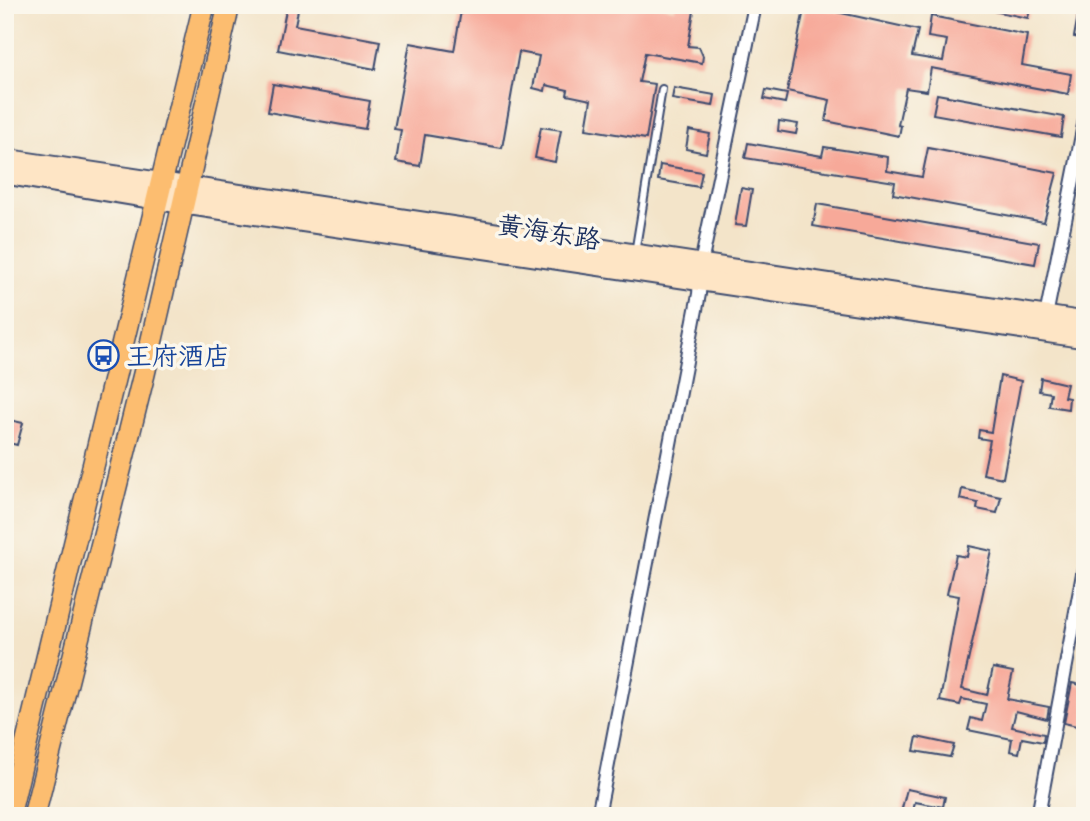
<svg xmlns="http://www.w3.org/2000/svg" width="1090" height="821" font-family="'Shantell Sans','LXGW WenKai TC',sans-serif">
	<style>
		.building { fill: #f7a999 }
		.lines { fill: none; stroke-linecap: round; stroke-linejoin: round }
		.lane-casing { stroke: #3b4a6e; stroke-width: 10 }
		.street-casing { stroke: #3b4a6e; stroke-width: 16 }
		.secondary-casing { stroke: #3b4a6e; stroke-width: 23 }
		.primary-casing { stroke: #3b4a6e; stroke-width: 24 }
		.lane { stroke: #fff; stroke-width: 6 }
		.street { stroke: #fff; stroke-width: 12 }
		.secondary { stroke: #fee5c5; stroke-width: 19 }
		.primary { stroke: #fcbd6f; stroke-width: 21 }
		.labels { text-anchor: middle; stroke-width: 7; stroke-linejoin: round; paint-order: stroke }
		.street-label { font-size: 26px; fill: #1b2f5e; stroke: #fbf7ec }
		.transit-label { font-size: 26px; fill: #164399; stroke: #fbf7ec; text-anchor: start }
	</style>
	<rect width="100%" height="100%" fill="#fbf7ec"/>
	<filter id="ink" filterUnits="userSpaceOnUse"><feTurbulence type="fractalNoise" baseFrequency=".0143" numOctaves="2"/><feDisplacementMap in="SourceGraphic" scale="14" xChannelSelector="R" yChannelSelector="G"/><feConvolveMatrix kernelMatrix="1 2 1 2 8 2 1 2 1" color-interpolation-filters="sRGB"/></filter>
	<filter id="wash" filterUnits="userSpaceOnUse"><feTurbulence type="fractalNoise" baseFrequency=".00686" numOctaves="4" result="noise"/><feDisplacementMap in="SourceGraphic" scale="28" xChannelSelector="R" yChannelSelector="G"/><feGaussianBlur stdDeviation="1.57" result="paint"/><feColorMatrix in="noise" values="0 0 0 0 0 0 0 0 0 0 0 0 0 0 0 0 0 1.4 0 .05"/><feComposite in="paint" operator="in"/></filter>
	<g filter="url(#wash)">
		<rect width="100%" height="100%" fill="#f3e4c9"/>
		<g id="blocks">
			<g class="building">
				<polygon points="287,5 299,5 295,25 380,41 375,69 278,50"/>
				<polygon points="462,5 655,5 675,9 675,5 695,5 688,46 699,47 703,56 702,63 645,53 639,82 655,84 646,139 586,129 591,100 567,95 568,90 546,85 545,91 533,88 539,56 519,52 502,148 425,135 420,166 396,162 401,130 394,129 410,43 454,51"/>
				<polygon points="805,5 918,30 912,56 943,61 947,40 928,37 931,16 1027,35 1022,65 1071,74 1068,94 931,68 927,91 906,88 898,125 901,126 899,136 826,121 830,100 787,91"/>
				<polygon points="983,5 1031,5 1028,18 983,9"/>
				<polygon points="1080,5 1085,5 1085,39 1074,37"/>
				<polygon points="273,84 370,101 365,129 268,112"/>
				<polygon points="674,88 715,95 713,106 672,99"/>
				<polygon points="766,90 787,94 785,103 764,99"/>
				<polygon points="937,94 1064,117 1061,137 933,114"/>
				<polygon points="779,121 798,124 796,134 778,131"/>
				<polygon points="541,127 561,130 555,162 535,158"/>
				<polygon points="689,130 710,134 706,153 686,149"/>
				<polygon points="748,143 822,156 824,147 888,157 887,171 922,177 928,148 1057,173 1044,222 893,194 895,182 745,158"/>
				<polygon points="660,165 702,172 699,187 658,180"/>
				<polygon points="741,188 752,190 746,226 735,225"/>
				<polygon points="817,204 1039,243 1035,264 813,226"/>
				<polygon points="1000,376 1021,381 1003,478 983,474 990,440 978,438 979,430 991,432"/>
				<polygon points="1041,378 1067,384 1064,397 1069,398 1068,409 1049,406 1051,393 1039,391"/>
				<polygon points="5,419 23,423 17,445 5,442"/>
				<polygon points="962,489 1001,497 997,513 977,509 978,503 960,499"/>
				<polygon points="969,546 992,551 962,689 987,695 993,668 1013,672 1007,699 1049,707 1047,719 1016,711 1012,727 1044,734 1043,742 1022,738 1019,753 1010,751 1012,739 968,730 971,718 982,721 986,704 962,699 960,705 940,701 959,596 947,594 956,555 967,557"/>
				<polygon points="1072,683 1085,686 1085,728 1064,723"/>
				<polygon points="917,737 954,745 950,757 914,751"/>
				<polygon points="907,789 945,797 943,807 915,802 912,816 900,816"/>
			</g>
		</g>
	</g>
	<g filter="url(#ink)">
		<use href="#blocks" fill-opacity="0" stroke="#3b4a6e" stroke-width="2"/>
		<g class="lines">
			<defs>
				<polyline id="lane" points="635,253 662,89"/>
				<g id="street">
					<polyline points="1046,316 1085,120"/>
					<polyline points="598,816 699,294 701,264 755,5"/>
					<polyline points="1038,816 1085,563"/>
				</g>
				<g id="secondary">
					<polyline points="5,159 1085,322"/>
					<polyline points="5,174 184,204 1085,338"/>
				</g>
				<g id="primary">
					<polyline points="9,816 204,5"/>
					<polyline points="34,816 144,374 229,5"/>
				</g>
			</defs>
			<use href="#lane" class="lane-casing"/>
			<use href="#street" class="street-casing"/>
			<use href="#secondary" class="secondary-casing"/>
			<use href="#primary" class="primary-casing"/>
			<use href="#lane" class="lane"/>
			<use href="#street" class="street"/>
			<use href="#secondary" class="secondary"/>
			<use href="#primary" class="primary"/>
		</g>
	</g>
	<defs>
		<symbol id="bus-ring" viewBox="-11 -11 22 22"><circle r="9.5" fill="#fbf7ec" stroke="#1a4fb4" stroke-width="1.5"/><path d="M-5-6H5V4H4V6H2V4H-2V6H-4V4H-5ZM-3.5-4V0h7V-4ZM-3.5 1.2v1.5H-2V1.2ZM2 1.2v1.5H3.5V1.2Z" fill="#1a4fb4"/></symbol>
	</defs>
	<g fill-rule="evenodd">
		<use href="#bus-ring" x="86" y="338" width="35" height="35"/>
	</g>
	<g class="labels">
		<g class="street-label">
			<text transform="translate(549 232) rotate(9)" y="9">黄海东路</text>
		</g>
		<g class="transit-label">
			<text x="126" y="365">王府酒店</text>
		</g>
	</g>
	<rect width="1090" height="821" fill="none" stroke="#fbf7ec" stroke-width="28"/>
</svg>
